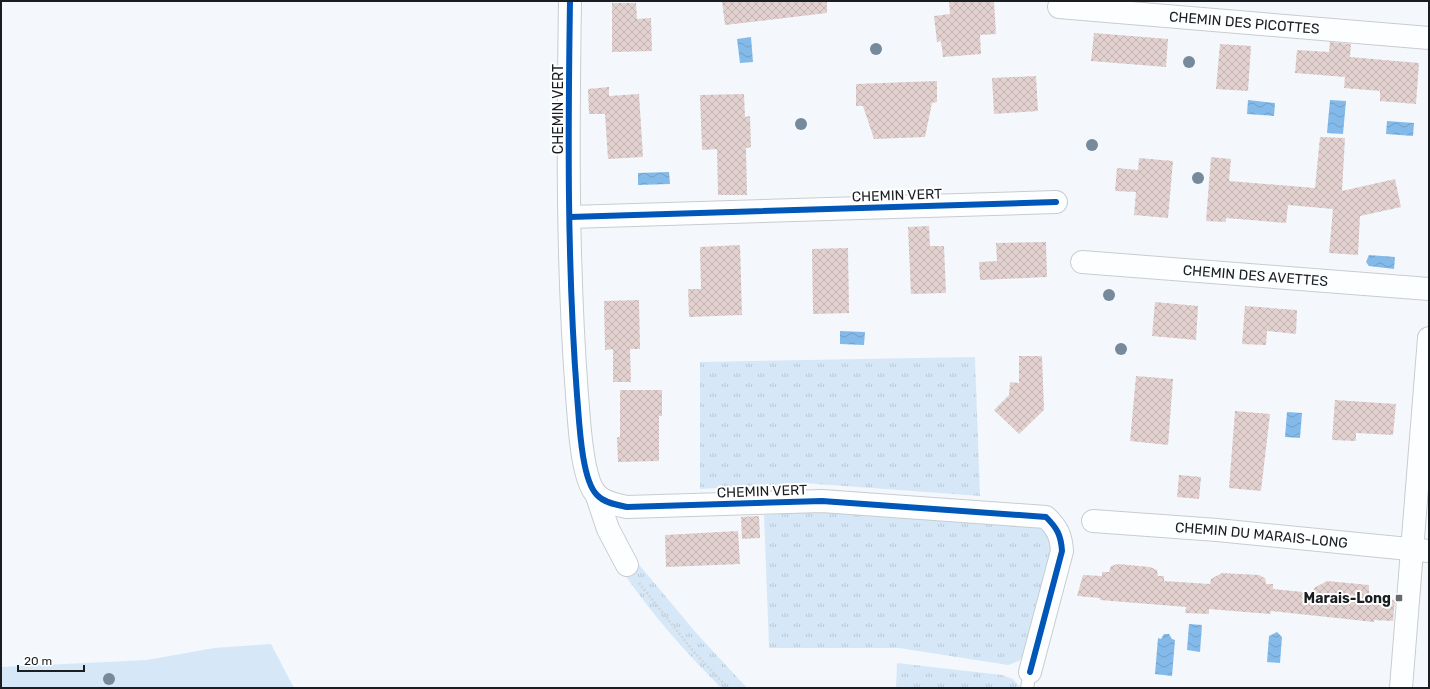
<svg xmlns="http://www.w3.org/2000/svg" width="1430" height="689" font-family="Rubik,sans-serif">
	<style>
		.grass { fill: url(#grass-tufts) }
		.park { fill: #d6e8f8 }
		.water { fill: url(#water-waves) }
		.building { fill: url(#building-cross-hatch) }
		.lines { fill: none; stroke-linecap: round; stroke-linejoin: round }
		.lane-casing { stroke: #c9cccf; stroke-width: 14 }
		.street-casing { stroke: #c9cccf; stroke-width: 24 }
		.path { stroke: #d3d4d5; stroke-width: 2.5; stroke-dasharray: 2 2; stroke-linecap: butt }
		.lane { stroke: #fdfeff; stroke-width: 12 }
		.street { stroke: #fdfeff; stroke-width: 22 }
		.cycleway-casing { stroke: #fff; stroke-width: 8 }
		.cycleway { stroke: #0057b8; stroke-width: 6 }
		.tree { fill: #768a9b }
		.poi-dot { fill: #666a6e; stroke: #fff; stroke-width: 1.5 }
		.labels { text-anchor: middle; stroke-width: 4; stroke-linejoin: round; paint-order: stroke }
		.street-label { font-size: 14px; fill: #1a1e21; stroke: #fff }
		.poi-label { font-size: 14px; font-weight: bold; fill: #1a1e21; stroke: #fff; text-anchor: end }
	</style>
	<defs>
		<pattern id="grass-tufts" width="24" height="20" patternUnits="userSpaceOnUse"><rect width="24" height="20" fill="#d6e8f8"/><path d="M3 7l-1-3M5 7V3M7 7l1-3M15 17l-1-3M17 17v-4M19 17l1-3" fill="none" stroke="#b7c7d4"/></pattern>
		<pattern id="water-waves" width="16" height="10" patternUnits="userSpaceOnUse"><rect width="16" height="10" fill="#83bae9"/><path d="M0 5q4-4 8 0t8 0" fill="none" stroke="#719fc8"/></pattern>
		<pattern id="building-cross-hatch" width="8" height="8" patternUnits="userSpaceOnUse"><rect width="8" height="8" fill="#e2d1ce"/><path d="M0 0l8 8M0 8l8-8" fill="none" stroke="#c1b3b1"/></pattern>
	</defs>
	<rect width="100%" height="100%" fill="#f4f8fc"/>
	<g class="grass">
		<polygon points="975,357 980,496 803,483 700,489 700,362"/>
		<polygon points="827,511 1033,525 1043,528 1055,545 1030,649 1019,661 1008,665 899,648 769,648 764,515"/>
		<path d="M636 561 698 635 747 688H721C685 651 650 613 621 569Z"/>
		<polygon points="897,663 1002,675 1013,679 1021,688 896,688"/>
	</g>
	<polygon class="park" points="271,644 294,688 1,688 1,667 147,660 214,648"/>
	<g class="water">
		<polygon points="751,37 753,62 740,63 737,39"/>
		<polygon points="1248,100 1275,103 1274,116 1247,114"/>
		<polygon points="1330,100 1346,101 1343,134 1327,133"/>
		<polygon points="1387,121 1414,123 1413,136 1386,134"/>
		<polygon points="669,172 670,184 638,185 638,173"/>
		<polygon points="1369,255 1395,257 1394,269 1369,266 1366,262"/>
		<polygon points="840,331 865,332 864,345 840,344"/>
		<polygon points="1287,412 1302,413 1300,438 1285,437"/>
		<polygon points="1189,624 1202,625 1200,652 1187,650"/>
		<polygon points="1277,632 1282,637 1280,663 1267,662 1269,636"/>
		<polygon points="1164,634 1169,634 1172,639 1175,640 1172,676 1155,674 1158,638 1161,639"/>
	</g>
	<g class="building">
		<polygon points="722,1 827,1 827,13 725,25"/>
		<polygon points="949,1 994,1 996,34 980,35 981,54 943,57 941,41 937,42 934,16 950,14"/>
		<polygon points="612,3 636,3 637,19 651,18 652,51 612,52"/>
		<polygon points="1094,33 1168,39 1166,67 1091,61"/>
		<polygon points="1330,42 1351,44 1350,57 1419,63 1416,104 1380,101 1380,91 1344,88 1345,77 1295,73 1297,50 1329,52"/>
		<polygon points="1220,44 1251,46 1248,91 1216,89"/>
		<polygon points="1036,76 1038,111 994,114 992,78"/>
		<polygon points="937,81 937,102 932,103 925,137 874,139 863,106 856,106 856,84"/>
		<polygon points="609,87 609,96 639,94 643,157 608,159 605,114 589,114 588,89"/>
		<polygon points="744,94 745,117 750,116 751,147 746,148 747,195 718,195 717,149 702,150 700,95"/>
		<polygon points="1320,137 1345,138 1342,191 1395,179 1401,207 1360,216 1358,255 1329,253 1333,209 1288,205 1286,223 1226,218 1226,222 1206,221 1211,157 1231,159 1229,181 1315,188"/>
		<polygon points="1139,158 1173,161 1168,218 1134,215 1136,192 1115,191 1117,168 1138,170"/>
		<polygon points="929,226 930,246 944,246 946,293 911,294 908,227"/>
		<polygon points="1046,242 1047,277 980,280 979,262 997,261 996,243"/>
		<polygon points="740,245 742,315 689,317 688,289 701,289 700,247"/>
		<polygon points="848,248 849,313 813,314 812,249"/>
		<polygon points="639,300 640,349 630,349 631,382 613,382 613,349 605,350 604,301"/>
		<polygon points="1155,302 1198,306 1196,340 1152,336"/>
		<polygon points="1245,306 1297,310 1296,334 1267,331 1266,345 1242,344"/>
		<polygon points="1019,356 1042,356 1044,410 1019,434 994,410 1009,395 1010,382 1019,383"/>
		<polygon points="1136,376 1173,379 1168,445 1130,441"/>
		<polygon points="620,390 662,390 662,416 659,416 659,461 618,462 617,437 620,437"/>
		<polygon points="1335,400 1396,404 1393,435 1356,433 1356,441 1332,440"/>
		<polygon points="1235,411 1270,414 1261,491 1229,488"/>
		<polygon points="1179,475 1201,477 1199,499 1177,497"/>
		<polygon points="759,516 760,538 742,539 741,517"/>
		<polygon points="738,531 740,564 666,567 665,535"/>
		<polygon points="1118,564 1150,567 1157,570 1158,576 1164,576 1164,581 1210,584 1211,579 1222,573 1259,575 1265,578 1266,584 1273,584 1273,589 1313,593 1314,588 1327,581 1369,585 1369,593 1376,593 1376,598 1395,600 1393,621 1374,620 1374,622 1271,611 1270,614 1209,609 1209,614 1185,613 1186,607 1100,600 1100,598 1077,596 1083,575 1102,576 1102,572 1109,572 1111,566"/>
	</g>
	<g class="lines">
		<defs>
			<polyline id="lane" points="1027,688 1030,672"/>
			<g id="street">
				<path d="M570 1C568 132 567 264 577 395 579 417 581 480 597 495 604 503 618 505 627 507L822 501 1046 517C1057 528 1061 535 1062 551L1030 672"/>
				<path id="s1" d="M1059 7 1429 38"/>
				<polyline points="570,217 1056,202"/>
				<path id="s2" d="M1082 262 1429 289"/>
				<polyline points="597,496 608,529 627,565"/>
				<path id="s3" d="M1093 521 1217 530 1429 551"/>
				<polyline points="1401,688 1429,338"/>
			</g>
		</defs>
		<use href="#lane" class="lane-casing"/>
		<use href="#street" class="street-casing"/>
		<polyline class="path" points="639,583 694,652 728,688"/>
		<use href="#lane" class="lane"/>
		<use href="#street" class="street"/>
		<defs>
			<g id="cycleway">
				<path d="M570 1C568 132 567 264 577 395 579 417 581 480 597 495 604 503 618 505 627 507L822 501 1046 517C1057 528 1061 535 1062 551L1030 672"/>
				<polyline points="570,217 1056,202"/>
			</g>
		</defs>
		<use href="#cycleway" class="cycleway-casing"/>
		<use href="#cycleway" class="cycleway"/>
	</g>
	<g class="tree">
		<circle cx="876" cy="49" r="6"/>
		<circle cx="1189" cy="62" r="6"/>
		<circle cx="801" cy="124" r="6"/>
		<circle cx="1092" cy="145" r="6"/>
		<circle cx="1198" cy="178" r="6"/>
		<circle cx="1109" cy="295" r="6"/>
		<circle cx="1121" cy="349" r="6"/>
		<circle cx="109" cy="679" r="6"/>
	</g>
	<rect class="poi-dot" x="1395" y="594" width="8" height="8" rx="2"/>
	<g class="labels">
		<g class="street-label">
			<text dy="5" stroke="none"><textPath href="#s1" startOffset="186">CHEMIN DES PICOTTES</textPath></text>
			<text transform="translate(558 109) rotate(-90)" y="5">CHEMIN VERT</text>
			<text transform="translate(897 195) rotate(-2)" y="5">CHEMIN VERT</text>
			<text dy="5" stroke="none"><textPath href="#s2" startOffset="174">CHEMIN DES AVETTES</textPath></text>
			<text transform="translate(762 491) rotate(-2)" y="5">CHEMIN VERT</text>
			<text dy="5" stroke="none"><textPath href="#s3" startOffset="169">CHEMIN DU MARAIS-LONG</textPath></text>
		</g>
		<g class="poi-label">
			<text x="1391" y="603">Marais-Long</text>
		</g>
	</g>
	<rect width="1430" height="689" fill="none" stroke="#1a1e21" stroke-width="4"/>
	<path d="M18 665v6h66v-6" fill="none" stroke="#1a1e21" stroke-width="2"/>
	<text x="24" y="665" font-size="12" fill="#1a1e21" stroke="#ffffff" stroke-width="3" paint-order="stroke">20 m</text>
</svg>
